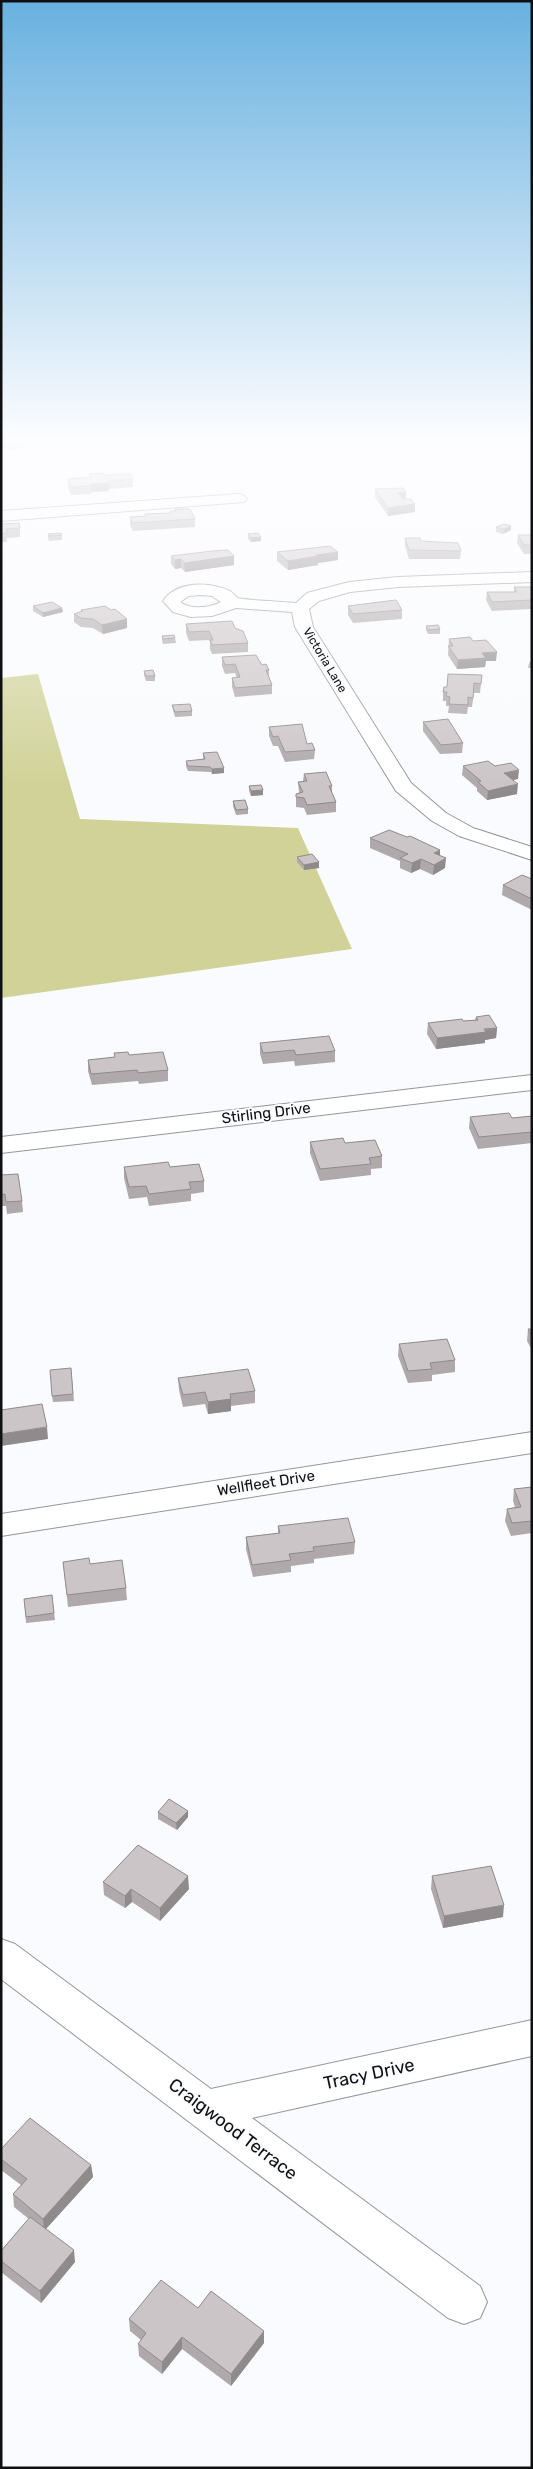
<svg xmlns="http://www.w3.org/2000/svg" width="533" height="2469" viewBox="0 0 533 2469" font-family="Rubik,sans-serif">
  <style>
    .green { fill: #d0d297 }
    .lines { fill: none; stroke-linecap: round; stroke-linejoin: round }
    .minor-casing { stroke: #93969b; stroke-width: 2 }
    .minor { fill: #fff; fill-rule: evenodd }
    .wall { fill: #afa9ab }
    .shaded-wall { fill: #8f8a8b }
    .building { fill: #ccc5c7; stroke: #8f8a8b }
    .labels { text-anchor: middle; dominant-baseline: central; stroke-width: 4; stroke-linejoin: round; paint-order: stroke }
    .far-street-label { font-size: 12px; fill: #0f1011; stroke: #fafbfe }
    .street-label { font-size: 15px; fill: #0f1011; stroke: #fafbfe }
    .near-street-label { font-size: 18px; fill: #0f1011; stroke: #fafbfe }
  </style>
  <rect width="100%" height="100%" fill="#fafbfe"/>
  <path class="green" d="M38 674 80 819 298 828 352 949 1 998V678Z"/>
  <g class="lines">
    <g class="minor-casing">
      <path id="minor" d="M239 494 244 496 247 499 244 502 1 521V511Z
        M532 572V582L398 587 350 592 319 601 309 609 313 627 411 783 446 813 473 828 532 847V860L459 836 432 821 396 791 295 627 292 612 236 608 212 616 191 617 173 612 163 601C176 581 209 581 230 591 233 593 236 597 238 598 243 600 287 602 296 603L307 593 349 582 398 577ZM200 595 212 596 221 602C209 608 191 610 180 602L189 596Z
        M532 1075V1090L1 1153V1137Z
        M532 1432V1453L1 1536V1514Z
        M1 1939 15 1944 211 2089 532 2020V2056L252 2118 480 2286 487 2302 480 2318 464 2324 448 2318 1 1979Z"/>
    </g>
    <use href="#minor" class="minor"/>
  </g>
  <path class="wall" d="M1 439 32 443 12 450 1 448Z
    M89 474 133 479V487L109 489V491L91 492 92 494 71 495 68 487V479L90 477Z
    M375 489 406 492 405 499 415 512 388 516 375 497Z
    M175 509 195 519V527L133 531 130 525V517L145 516V514L170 513V511H175Z
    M1 524 20 528V537L7 538V542H1Z
    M511 526V530L503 534 496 532V527Z
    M48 534 62 535V540L49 541 48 538Z
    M248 534 261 541 251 542 248 539Z
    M518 535 532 536V554H524L517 543Z
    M405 538 421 541 461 551 460 559H409L405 546Z
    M277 552H338V560L318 563V565L288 570 277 561Z
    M171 556H234V565L185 572 181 568 175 569 171 564Z
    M514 587H532V609L492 611 486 600 487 592H514Z
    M33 606 62 608 63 612 43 617 33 611Z
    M348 606 402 610V619L353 623 348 615Z
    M81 610 127 619V628L103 634 93 628 81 627 74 622V614L81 612Z
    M186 624 235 628 248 643V652L212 654 210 649V642L209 640 189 641 186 633Z
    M426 626 440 629V634H428L426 630Z
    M162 636 175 638 176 643 163 644 162 640Z
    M449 639 473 641 496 661H486L485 667 457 669 448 655Z
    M222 657 262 665 269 670V677L272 685V694L235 697 232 687V678H237L235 673 225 674 222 666Z
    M532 660V668H528L529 663Z
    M144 671 155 676V681H146L144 675Z
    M482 675 480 693H474L472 707H468L467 714 448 713 449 706H446V701H443V692Z
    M172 705 192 711V716L175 717 173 710Z
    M423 722 463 743 462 753 440 754 423 731Z
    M269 727 307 744 315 750 314 759 285 762 278 746H273L269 736Z
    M203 753 224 768V773L212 774 211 772 188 771 186 766V761L203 759Z
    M463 766H495L518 779 513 780 517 794 487 800 477 791V788L462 775Z
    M304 774 332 786V794L336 802V812L307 815 304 808 296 807V797L299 793 298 782 303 781Z
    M249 786 263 795 251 796 249 791Z
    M233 801 248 809V814L236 815 233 806Z
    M370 838 440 856 445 868 433 875 420 869 411 873 400 868V861L370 848Z
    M297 857 319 862V868L304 870 297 862Z
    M532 879V910L502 895 503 885Z
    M476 1017 497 1028 496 1038 485 1040V1043L436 1049 427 1034 428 1023 463 1021 475 1020Z
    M260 1043 335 1051V1062L295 1066 294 1061 263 1064 260 1054Z
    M114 1053 129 1055 168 1070V1081L139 1084 138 1081 92 1085 88 1071V1060L115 1057Z
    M532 1116V1143L478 1149 469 1128 470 1117 512 1118Z
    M310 1142 345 1143 382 1156V1168L371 1169V1175L320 1181 310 1153Z
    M124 1167H170L204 1181V1192L191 1194V1201L149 1206 147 1197 129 1199 124 1178Z
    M1 1175 22 1201 23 1212 7 1214 6 1206H1Z
    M528 1329H532V1350L527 1341Z
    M399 1344 455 1360V1372L432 1375V1381L408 1383 398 1356Z
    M71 1368 74 1401 53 1402 52 1396Z
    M178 1378 255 1391V1403L231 1406V1411L208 1414 205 1404 183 1407 179 1390Z
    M532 1487V1533L511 1536 505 1521 507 1509 515 1507 513 1501 514 1489Z
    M278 1526 355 1542 354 1554 314 1559V1563L291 1566V1572L253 1577 246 1549V1537L278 1533Z
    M63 1562 90 1564 126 1588 127 1600 68 1607Z
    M52 1595 55 1620 26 1623 24 1599Z
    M158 1812 188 1817 177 1830 158 1819Z
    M432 1876 503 1917 443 1928 431 1889Z
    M103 1882 189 1889 160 1921 132 1902 125 1908 104 1895Z
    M1 2149 91 2165 93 2177 46 2229 75 2262 41 2303 1 2272V2251L29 2219 14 2207 13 2194 21 2185 1 2170Z
    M198 2308 264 2331V2343L231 2386 182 2349 162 2374 139 2356 138 2344 141 2340 130 2331 129 2319Z"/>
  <path class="shaded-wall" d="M20 439H32V443L12 450 11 443Z
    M109 483V491L91 492 90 484Z
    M406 492 405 500 398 501V493Z
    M415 504V512L388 516V508Z
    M511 526V530L503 534 504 529Z
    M261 537V541L251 542V538Z
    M338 552V560L318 563V565L288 570V561L316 555Z
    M234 556V565L185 572 184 563Z
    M181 559V568L175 569V560Z
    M62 608 63 612 43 617V613Z
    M127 619V628L103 634 102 625Z
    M497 652 496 661H486L485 667 457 669 458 660 482 653Z
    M224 768V773L212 774V769Z
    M519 770 518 779 503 782 504 773Z
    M518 784 517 794 487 800 488 791Z
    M263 790V795L251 796V791Z
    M440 850V860L434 853Z
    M446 858 445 868 433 875 434 865Z
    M421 859 420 869 411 873 412 863Z
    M319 862V868L304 870V865Z
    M497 1028 496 1038 485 1040V1043L436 1049 437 1038Z
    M231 1399V1411L208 1414V1402Z
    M47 1427 48 1439 1 1446V1434Z
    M188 1811V1817L177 1830 176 1823Z
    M188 1876 189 1889 160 1921V1908Z
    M131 1889 132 1902 125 1908V1896Z
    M504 1905 503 1917 443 1928 444 1916Z
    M91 2165 93 2177 44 2231 43 2219Z
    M74 2250 75 2262 41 2303 40 2291Z
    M264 2331V2343L231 2386V2374Z
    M182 2337V2349L162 2374V2362Z"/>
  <path class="building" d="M1 439H20L11 443 1 441Z
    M103 473 104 475 130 474 133 479 108 481 109 483 90 484 91 486 71 487 68 479 91 477 89 474Z
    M403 488 406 492 398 493 403 499H411L415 504 388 508 375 489Z
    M175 509H190L195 519 132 523 130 517 146 516 145 514 171 513 170 511H176Z
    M19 523 20 528 6 529 7 533 1 534V524Z
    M504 524 511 526 504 529 496 527Z
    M61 533 62 535 49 536 48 534Z
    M258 533 261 537 251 538 248 534Z
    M518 535H531L532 545H524Z
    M405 538H420L421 541 458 543 461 551 409 550Z
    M330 546 338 552 316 555 318 556 288 561 277 552Z
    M228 550 234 556 184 563 181 559 175 560 171 556 212 551Z
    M514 587H532V600L492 602 487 592H517Z
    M396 600 402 610 353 614 348 606Z
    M52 602 62 608 43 613 33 606Z
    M105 606 111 610 115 609 127 619 102 625 93 619 81 618 74 614 83 611 81 610Z
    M232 621 235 628 243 631 248 643 212 645 210 640H213L209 631 189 632 186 624Z
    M438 625 440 629 428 630 426 626Z
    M174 635 175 638 163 639 162 636Z
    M470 637 473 641 486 640 497 652 482 653 486 658 458 660 448 646H453L449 639Z
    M256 655 262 665 266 664 269 670H266L272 685 235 688 232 678 240 677 235 664 225 665 222 657Z
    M153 670 155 676H146L144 671Z
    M448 674 482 675 481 684 474 683 473 698 468 697V705L449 704 450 697 446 696 447 692H443L444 687H447Z
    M190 704 192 711 175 712 172 705Z
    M448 719 463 743 441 745 423 722Z
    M302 724 307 744 312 743 315 750 285 752 278 736 273 737 269 727Z
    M217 752 224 768 212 769 210 767 188 766 186 761 205 759 203 753Z
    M488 761 495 766 511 763 519 770 504 773 518 784 488 791 478 782 481 781 463 766Z
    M326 772 332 786H329L336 802 307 805 304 798 296 797V794L303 792 298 782 307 781 304 774Z
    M261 785 263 790 251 791 249 786Z
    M245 800 248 809 236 810 233 801Z
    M389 830 407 837 410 836 440 850 434 853 446 858 434 865 421 859 412 863 400 858 408 854 370 838Z
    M312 854 319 862 304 865 297 857Z
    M522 875 532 879V899L503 885Z
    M489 1015 497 1028 484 1029 486 1032 437 1038 428 1023 462 1019 463 1021 478 1020 476 1017Z
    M329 1036 335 1051 296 1055 294 1050 263 1053 260 1043Z
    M128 1052 129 1055 163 1052 168 1070 138 1073 137 1070 91 1074 88 1060 115 1057 114 1053Z
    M509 1113 512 1118 532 1116V1132L479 1137 470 1117Z
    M343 1138 345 1143 375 1140 382 1156 369 1158 371 1164 320 1169 310 1142Z
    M168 1162 170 1167 199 1164 204 1181 189 1182 191 1189 149 1194 146 1186 129 1187 124 1167Z
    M18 1174 22 1201 6 1202 5 1194 1 1195V1175Z
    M528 1329H532V1336Z
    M447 1339 455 1360 430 1363 432 1369 408 1371 399 1344Z
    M71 1368 73 1394 52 1396 50 1370Z
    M248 1369 255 1391 230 1394 231 1399 208 1402 205 1392 183 1395 178 1378Z
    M42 1404 47 1427 1 1434V1410Z
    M532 1487V1521L512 1523 507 1509 521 1507 514 1489Z
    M348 1518 355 1542 313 1547 314 1551 289 1554 291 1560 252 1565 246 1537 280 1533 278 1526Z
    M89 1558 90 1564 122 1560 126 1588 67 1595 63 1562Z
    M52 1595 54 1613 26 1617 24 1599Z
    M169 1799 188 1811 176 1823 158 1812Z
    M138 1845 188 1876 160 1908 131 1889 125 1896 103 1882Z
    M491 1866 504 1905 444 1916 432 1876Z
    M30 2118 91 2165 43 2219 13 2194 27 2179 1 2159V2149Z
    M30 2217 74 2250 40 2291 1 2261V2251Z
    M161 2280 198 2308 211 2291 264 2331 231 2374 182 2337 162 2362 138 2344 146 2333 129 2319Z"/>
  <linearGradient id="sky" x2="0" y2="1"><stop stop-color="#68b1e0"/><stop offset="0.56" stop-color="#fdfdff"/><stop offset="1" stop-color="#fdfdff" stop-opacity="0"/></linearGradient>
  <rect width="533" height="785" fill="url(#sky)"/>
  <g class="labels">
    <g class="far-street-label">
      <text transform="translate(325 660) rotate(59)">Victoria Lane</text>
    </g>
    <g class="street-label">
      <text transform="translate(266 1113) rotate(-7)">Stirling Drive</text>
      <text transform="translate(266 1483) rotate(-9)">Wellfleet Drive</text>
    </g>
    <g class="near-street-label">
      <text transform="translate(369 2074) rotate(-12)">Tracy Drive</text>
      <text transform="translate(233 2129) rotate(37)">Craigwood Terrace</text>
    </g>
  </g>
  <rect width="533" height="2469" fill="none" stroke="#0f1011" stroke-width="5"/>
</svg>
